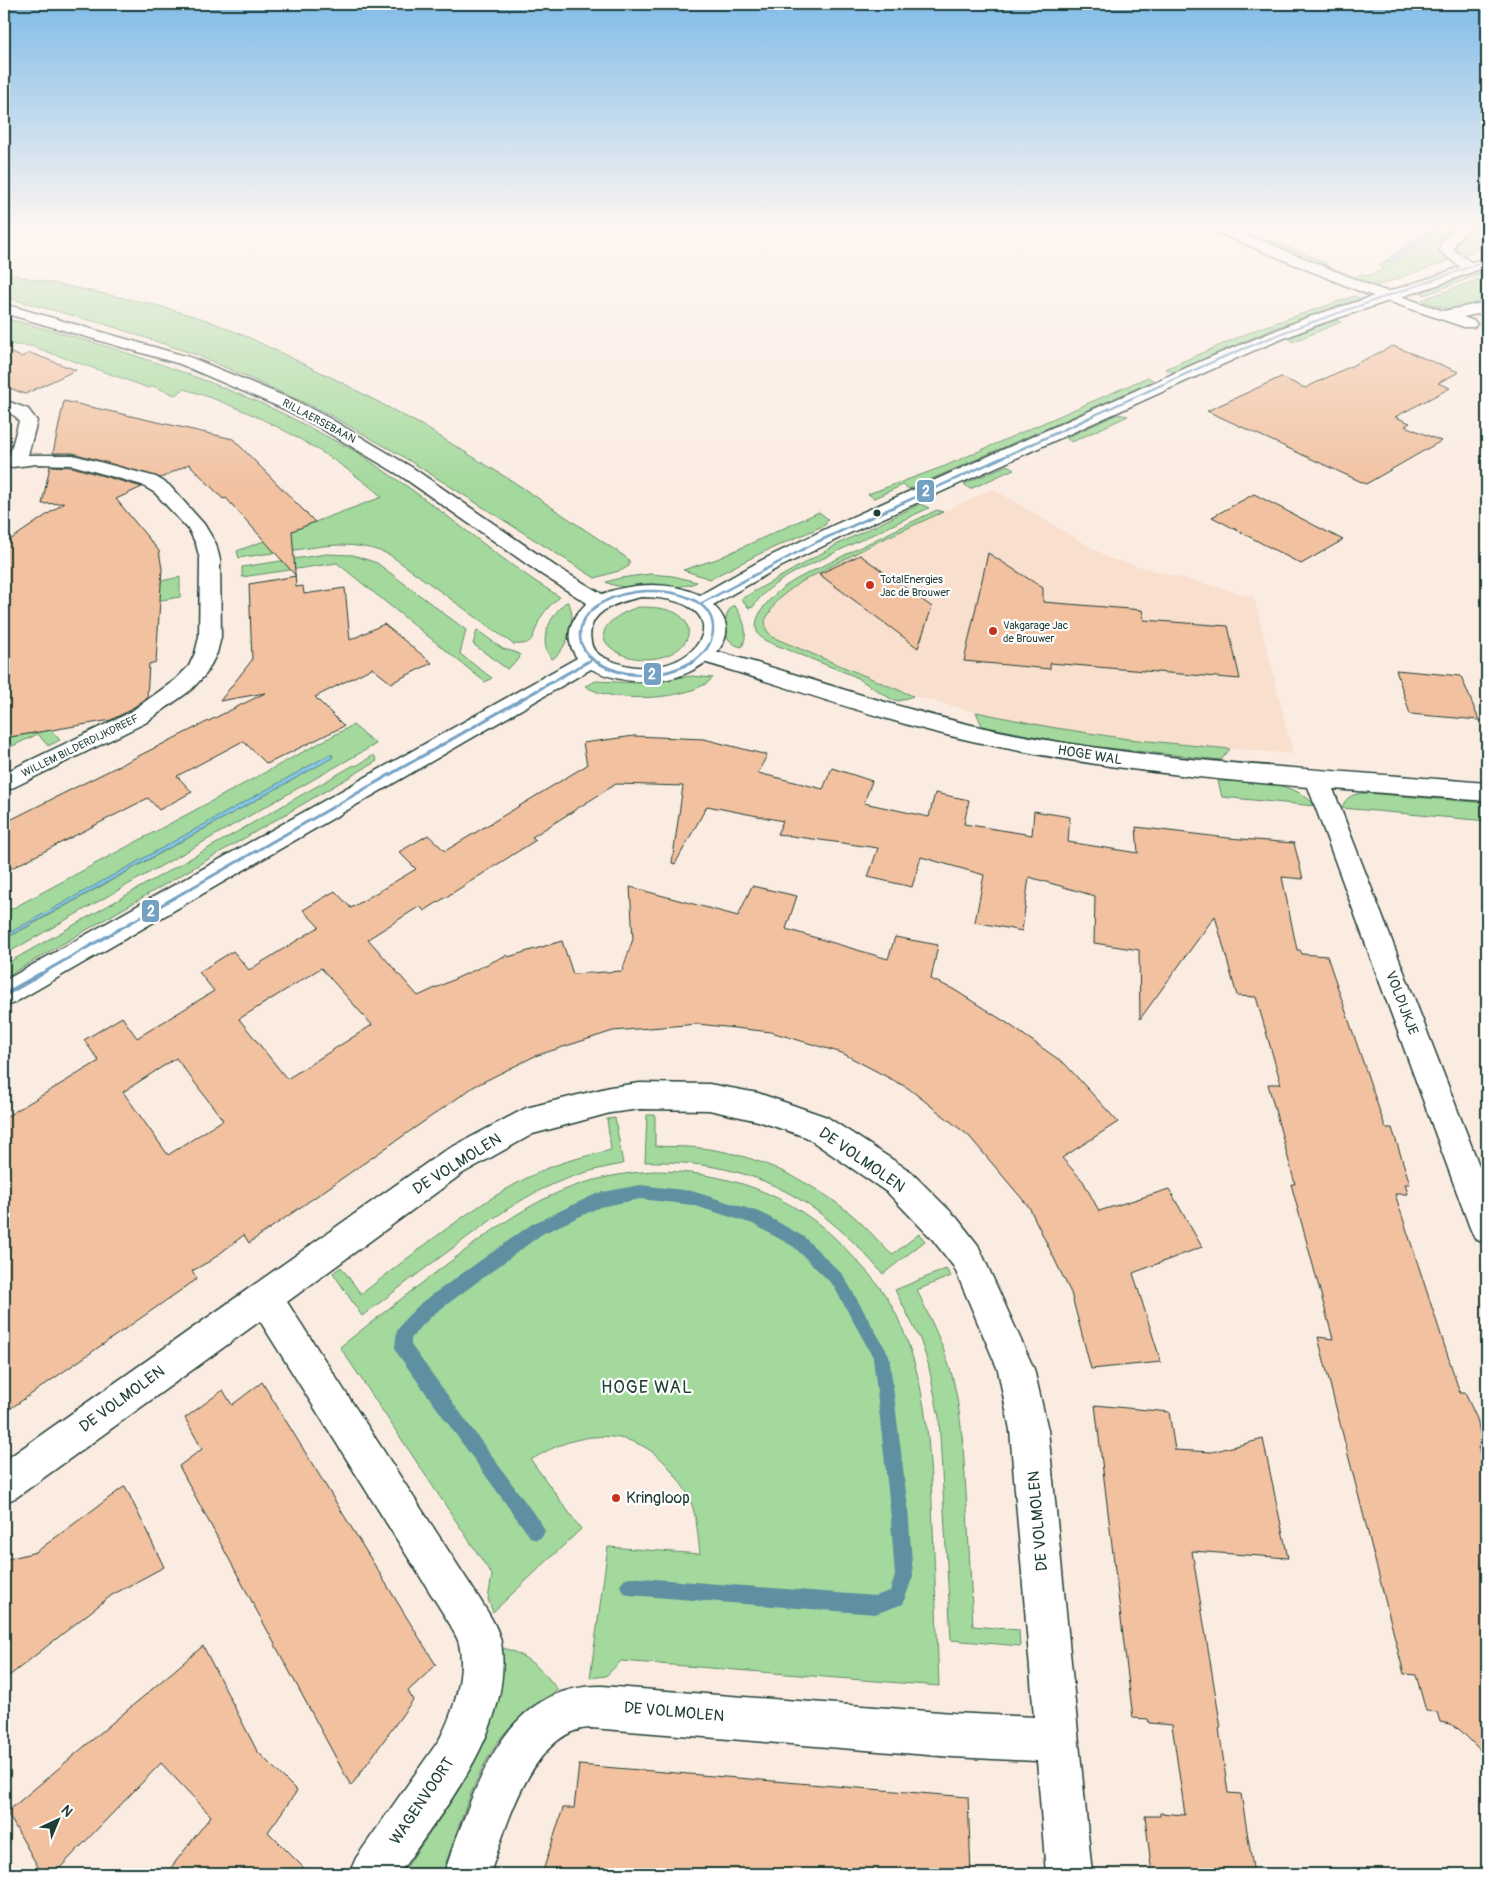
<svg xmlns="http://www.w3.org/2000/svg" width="1491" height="1878" viewBox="0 0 1491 1878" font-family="Pangolin,sans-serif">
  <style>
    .built { fill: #f8dfce }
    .green { fill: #a3d99c; stroke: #618b68 }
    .water { fill: #89c8e9; stroke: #5f90a1 }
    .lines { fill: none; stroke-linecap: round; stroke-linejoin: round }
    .stream { fill: #5f90a1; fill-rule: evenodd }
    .building { fill: #f1c1a0; stroke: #1f3d34; fill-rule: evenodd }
    .minor-casing { stroke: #1f3d34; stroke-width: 3 }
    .tertiary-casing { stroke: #1f3d34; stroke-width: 3 }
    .minor { fill: #fff; fill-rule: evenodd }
    .tertiary { fill: #fff; fill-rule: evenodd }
    .bus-1-far3-casing { stroke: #fff; stroke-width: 4 }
    .bus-1-far2-casing { stroke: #fff; stroke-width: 5 }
    .bus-1-far1-casing { stroke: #fff; stroke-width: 6 }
    .bus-1-casing { stroke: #fff; stroke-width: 8 }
    .bus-1-far3 { stroke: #74a1c2; stroke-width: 2 }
    .bus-1-far2 { stroke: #74a1c2; stroke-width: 2.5 }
    .bus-1-far1 { stroke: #74a1c2; stroke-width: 3 }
    .bus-1 { stroke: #74a1c2; stroke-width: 4.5 }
    .bus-dot { fill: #1f3d34; stroke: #fff; stroke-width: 2 }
    .poi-dot { fill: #c8321e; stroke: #fff; stroke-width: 2 }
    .labels { text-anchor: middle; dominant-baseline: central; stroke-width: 4.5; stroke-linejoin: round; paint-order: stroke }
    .far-street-label { font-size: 11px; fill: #1f3d34; stroke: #fff }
    .far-poi-label { font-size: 11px; fill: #1f3d34; stroke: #fff; text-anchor: start }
    .street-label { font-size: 14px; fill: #1f3d34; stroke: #fff }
    .near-street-label { font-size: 16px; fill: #1f3d34; stroke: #fff }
    .near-poi-label { font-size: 16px; fill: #1f3d34; stroke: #fff; text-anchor: start }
    .near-neighbourhood-label { font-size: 18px; letter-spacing: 1px; fill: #1f3d34; stroke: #fff }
    .line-badge { stroke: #fff; stroke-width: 2 }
    .badge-label { font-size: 14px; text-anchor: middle; font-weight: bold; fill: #fff }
  </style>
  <rect width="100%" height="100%" fill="#fbece2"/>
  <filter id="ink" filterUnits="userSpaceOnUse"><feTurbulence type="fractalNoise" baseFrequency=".02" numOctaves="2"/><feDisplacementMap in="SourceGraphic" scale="10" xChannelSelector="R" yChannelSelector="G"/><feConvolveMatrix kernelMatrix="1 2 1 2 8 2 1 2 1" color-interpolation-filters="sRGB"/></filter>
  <g filter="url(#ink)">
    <path class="built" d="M993 489 1111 559 1254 597 1293 754 1128 739 1050 727 976 712 913 696 772 637 766 629 765 620 766 616 778 599 799 583 879 541Z"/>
    <path class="green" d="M1437 227H1456L1444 253 1448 261 1376 286 1362 283 1266 245 1267 240 1272 241 1327 263 1325 265 1354 277 1361 274 1368 276 1385 268 1378 265 1386 261 1392 262 1429 237Z
      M1468 227H1487V245L1463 256 1456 252 1453 245Z
      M1487 268V272L1424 295 1421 292Z
      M4 273 152 304 207 320 250 338 337 380 423 426 520 486 624 556 629 560V566L622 570 595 578 402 456 321 410 197 355 104 324 4 297Z
      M1487 276V303C1460 311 1448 312 1422 300Z
      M1355 296 1360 299 1275 328 1174 372 1165 369 1260 328Z
      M4 318C84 338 165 363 241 395 280 410 317 432 353 450 364 456 374 464 384 471 445 510 498 560 560 597 551 604 544 611 539 621 532 636 535 646 513 644L390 555C356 540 325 545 290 551 273 553 256 555 239 558L237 551 382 497C329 450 252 409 184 389L175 395 153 386 149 388 31 346 4 344Z
      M1335 320 1341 322 1292 342 1288 338Z
      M1148 377 1154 381 909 489 903 485 874 498 868 494 945 466Z
      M1117 414 1128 416 1072 442 1066 438Z
      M1007 465 1014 469 970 489 964 484Z
      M920 504 929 508C897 523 864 538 832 554 805 568 770 580 753 607L749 608 741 599 838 544Z
      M937 510 943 512 879 541 799 583 778 599 765 620 766 629 772 637 913 696 899 701 891 699 854 676 766 641C741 627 769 598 784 587 798 577 815 570 831 562 866 544 901 527 937 510Z
      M819 512 828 519 825 525 759 554 710 579 683 570 717 559Z
      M326 554 353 555 377 563 466 630 460 654 492 678 485 682 337 563 242 577V567Z
      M650 574 673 576 697 582C683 590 619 591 606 582L620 578Z
      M180 577V597L64 616 151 583Z
      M568 602C578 616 567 651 552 659 536 642 551 615 565 603Z
      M732 606H735C744 619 749 633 742 647 722 644 721 620 732 606Z
      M639 607C655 607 684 608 688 628 689 632 688 638 685 642 672 661 637 663 619 653 584 634 617 613 639 607Z
      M477 630 503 649 515 652 520 655 519 659 507 669 473 644Z
      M692 676 713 678C691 701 611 704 585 686L596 681 639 683Z
      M976 712 1050 727 1128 739 1230 749 1221 760 1079 745 982 726Z
      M353 725 376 744 4 955V940L332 758 333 755H329L4 936V913Z
      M51 730 60 740 48 746 38 734 4 750V738Z
      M374 755 377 761 4 978V965L354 765 356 766Z
      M1218 781C1249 783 1293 778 1315 806L1222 797Z
      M1367 793 1487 803V821L1342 808C1345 796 1356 793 1367 793Z
      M647 1115H655V1146C670 1147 685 1146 700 1148 752 1153 805 1178 846 1210 863 1223 877 1240 892 1255L919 1234 925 1241 883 1274C815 1195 751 1160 645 1162Z
      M615 1118 623 1164C552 1176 513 1203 457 1245 425 1268 394 1292 362 1316L333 1273 341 1267 361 1294C418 1251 475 1202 541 1171 563 1161 587 1156 611 1150L607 1119Z
      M654 1171C725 1171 791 1193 842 1245 862 1266 885 1289 897 1316 929 1386 930 1453 933 1527 935 1580 937 1633 939 1686L621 1661 606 1676 590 1678 608 1547 700 1554C698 1537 697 1520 692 1505 689 1495 683 1486 677 1478 641 1424 581 1428 531 1460L581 1529 493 1612 488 1599 492 1575 340 1347C378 1317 416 1287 455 1258 522 1208 567 1176 654 1171Z
      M946 1269 951 1276 917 1290C930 1319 945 1347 953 1379 963 1421 964 1464 967 1508 969 1547 971 1587 973 1626L1019 1630 1020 1646 951 1640 939 1417 928 1363 920 1339 895 1290Z
      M500 1647C526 1654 542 1669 558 1690 535 1704 513 1720 497 1743 471 1782 458 1830 442 1874H402C438 1819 482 1766 497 1701 501 1684 500 1664 500 1647Z"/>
    <path class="water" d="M1429 227H1437L1429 237 1392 262 1386 261Z
      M329 755H332V758L4 939V936Z"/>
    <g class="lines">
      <path class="stream" d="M640 1185 692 1191 762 1213 804 1237 843 1275 889 1355 908 1508 913 1576 903 1604 875 1614 629 1595 623 1592 620 1586 623 1580 629 1577 875 1596 890 1591 895 1576 890 1508 873 1357 833 1285 794 1247 753 1224 692 1205 640 1199 600 1207 542 1234 434 1314 417 1331 411 1339V1345L542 1525 545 1531 542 1537 536 1540 530 1537 397 1353 395 1347 397 1331 405 1319 422 1302 532 1224 598 1193Z"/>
    </g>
    <path class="building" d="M1393 346 1459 372 1438 383 1450 388 1395 417 1410 423 1405 426 1441 441 1366 484 1207 411 1281 377 1305 388Z
      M4 350 21 357 30 353 76 370 25 394 4 386Z
      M64 401 233 439 315 522 292 531 296 587 303 586 304 594 345 588 350 640 384 624 432 663 391 683 372 668 315 697 344 726 267 764 243 741 177 776 192 792 159 810 148 798 4 872V823L265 693 220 701 252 660 249 584 296 576 226 498 223 499 189 464 161 478 73 453H53Z
      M50 466 72 467 142 487 116 499 159 551 162 569 156 662 149 664 147 698 128 711 111 720 4 738V544L64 503 42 504Z
      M1254 494 1343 540 1301 564 1212 517Z
      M988 553 1043 588V602L1142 610 1144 620 1228 626 1240 679 1050 663V669L964 661Z
      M860 555 932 607 918 648 819 574Z
      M1396 670 1461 676 1479 720 1410 714Z
      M634 736 704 739 767 755 758 773 823 789 832 768 872 781 864 803 929 817 935 793 969 800 964 824 1032 835 1034 811 1070 817 1068 842 1138 853 1136 827 1228 838 1294 843 1303 879 1282 877 1297 950H1300L1302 954 1327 956 1382 1118 1386 1128H1392L1410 1184H1405L1408 1194H1395L1460 1393H1465L1477 1419 1483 1447H1478L1487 1473V1757L1460 1730 1450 1724 1440 1722 1437 1712 1426 1711 1416 1675 1404 1674 1318 1337 1333 1339 1291 1184H1295L1268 1084H1281L1256 997 1237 996 1215 916 1140 1019 1139 950 1094 943 1095 896 1029 877 1022 931 975 922 984 875 921 857 912 887 868 877 878 848 777 834 783 821 707 806 675 864 672 863 683 786 616 784 532 837 536 840 424 911 420 906 368 939 418 996 507 955 508 957 562 941 573 974 622 971 633 939 630 887 738 916 752 886 797 896 786 929 888 959 895 937 938 945 931 979 953 989 1007 1023 1065 1064 1118 1122 1062 1158 1083 1181 1099 1211 1169 1189 1202 1247 1133 1273 1161 1362 1091 1369 1071 1293 1029 1207 969 1136 908 1088 842 1053 771 1032 698 1024 613 1031 535 1056 475 1086 249 1243 244 1235 210 1261 192 1271 197 1279 4 1413V1118L99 1061 84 1040 122 1017 137 1038 214 991 199 972 233 951 249 970 319 927 303 910 335 891 351 908 416 869 399 852 428 835 445 851 587 765 583 743ZM321 968 372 1025 287 1079 239 1019ZM176 1058 223 1120 168 1155 123 1092Z
      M262 1382 436 1665 408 1691 413 1700 351 1786 179 1466 202 1449 185 1418 223 1390 232 1405Z
      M1095 1405 1169 1412 1175 1450 1212 1452 1263 1439 1288 1558 1192 1551 1221 1728H1219L1228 1793 1241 1794 1254 1874H1152L1145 1816H1160V1813L1185 1815 1172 1725 1149 1723 1148 1719 1133 1718Z
      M125 1486 164 1567 112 1595 4 1680V1560L36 1552Z
      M203 1646 257 1751 297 1791 268 1832 310 1874H166L211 1816 161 1763 54 1874H42L7 1812Z
      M579 1765 968 1797 971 1874H542L563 1808H574Z"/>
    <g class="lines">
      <g class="minor-casing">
        <path id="minor" d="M1209 227H1228L1374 287 1444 311 1487 302V312L1463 317 1474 321 1477 324 1474 327H1464L1364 293 1211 230Z
          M1454 227H1469L1455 244 1454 250 1475 265 1477 268 1475 271H1465L1440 251 1441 243Z
          M4 400 28 409 37 421 28 455H73L156 477 169 485 204 524 216 544 220 560 221 637 217 653 206 674 191 690 145 723 4 792V773L129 713 175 680 189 666 195 653 199 637 200 560 196 544 189 530 155 493 142 485 72 465 37 464 4 468V458L9 457 19 421 15 416 4 411Z
          M704 648C806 675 905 713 1009 733 1167 764 1327 769 1487 783V801L1333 789 1487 1186V1244L1475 1239 1470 1228 1308 787C1195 778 1082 766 972 741 878 720 788 686 696 660L693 655 696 650Z
          M640 1083 709 1084 758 1093 827 1117 910 1171 957 1218 978 1245 1034 1369 1048 1430 1092 1874H1046L1037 1761 953 1757 591 1728C532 1729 505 1830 490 1874H444C451 1853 459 1831 467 1810 492 1746 525 1685 602 1686L953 1713 1034 1717 1010 1430 998 1370 954 1267 933 1240 888 1193 806 1137 758 1121 709 1110 640 1109 610 1113 533 1134 463 1173 287 1302 479 1598C487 1611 498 1627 501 1642 514 1728 444 1808 399 1874H349L356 1858 439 1740C453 1714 466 1674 459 1644 458 1638 453 1632 451 1626L260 1321 17 1497 4 1503V1461L441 1153 526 1108 610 1087Z"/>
      </g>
      <g class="tertiary-casing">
        <path id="tertiary" d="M1487 257V266L1443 283 1317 325 1255 350 848 534 776 569 713 605C752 640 696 676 663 680 637 684 614 680 591 669L14 1003 4 1007V981L577 658C563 638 570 619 587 603L541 574 401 476 317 426 284 409 180 364 4 313V304L192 358 296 401 329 418 413 468 555 566 602 594C634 583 668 581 700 595L762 560 834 525 1206 359 1306 318 1433 277ZM641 597C758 598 689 698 605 658 598 655 592 650 591 642 585 611 618 602 641 597Z"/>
      </g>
      <use href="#minor" class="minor"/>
      <use href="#tertiary" class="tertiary"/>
      <g class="bus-1-far3-casing">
        <path id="bus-1-far3" d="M1086 419 1219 359 1287 331 1487 261"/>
      </g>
      <g class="bus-1-far2-casing">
        <path id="bus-1-far2" d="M700 604 817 542 1089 418
          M584 664 591 660
          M599 664C588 657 579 646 580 633 585 580 710 576 713 627 714 643 703 656 690 664"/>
      </g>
      <g class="bus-1-far1-casing">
        <path id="bus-1-far1" d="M597 662C625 680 664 678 692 662
          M39 975 587 662"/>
      </g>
      <g class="bus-1-casing">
        <path id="bus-1" d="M4 995 41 974"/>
      </g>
      <use href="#bus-1-far3" class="bus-1-far3"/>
      <use href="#bus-1-far2" class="bus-1-far2"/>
      <use href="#bus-1-far1" class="bus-1-far1"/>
      <use href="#bus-1" class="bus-1"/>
    </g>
  </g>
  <linearGradient id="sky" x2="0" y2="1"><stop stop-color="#82bce8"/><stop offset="0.46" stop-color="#fdf6f2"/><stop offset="1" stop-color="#fdf6f2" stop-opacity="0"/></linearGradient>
  <rect width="1491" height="490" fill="url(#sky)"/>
  <circle class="bus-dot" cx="877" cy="513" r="4.5"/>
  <g class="poi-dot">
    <circle cx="870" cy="585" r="5"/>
    <circle cx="993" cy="631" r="5"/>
    <circle cx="616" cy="1498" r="5"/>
  </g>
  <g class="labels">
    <g class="far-street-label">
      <text transform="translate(319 421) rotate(28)">RILLAERSEBAAN</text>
      <text transform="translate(80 746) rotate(-26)">WILLEM BILDERDIJKDREEF</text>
    </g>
    <g class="far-poi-label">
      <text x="880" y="579">TotalEnergies<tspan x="880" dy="13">Jac de Brouwer</tspan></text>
      <text x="1003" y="625">Vakgarage Jac<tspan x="1003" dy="13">de Brouwer</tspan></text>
    </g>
    <g class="street-label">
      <text transform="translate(1090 755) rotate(9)">HOGE WAL</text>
      <text transform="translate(1402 1003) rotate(69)">VOLDIJKJE</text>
    </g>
    <g class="near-street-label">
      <text transform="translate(862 1160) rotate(35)">DE VOLMOLEN</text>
      <text transform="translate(457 1164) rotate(-32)">DE VOLMOLEN</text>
      <text transform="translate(122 1399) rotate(-36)">DE VOLMOLEN</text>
      <text transform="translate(1038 1521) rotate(-95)">DE VOLMOLEN</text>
      <text transform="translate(674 1712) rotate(5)">DE VOLMOLEN</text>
      <text transform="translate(422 1801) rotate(-56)">WAGENVOORT</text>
    </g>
    <g class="near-poi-label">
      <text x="626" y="1498">Kringloop</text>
    </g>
    <g class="near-neighbourhood-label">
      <text x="647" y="1387">HOGE WAL</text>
    </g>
  </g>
  <g class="line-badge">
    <rect x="916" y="479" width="19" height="24" rx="5" fill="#74a1c2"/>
    <rect x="643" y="662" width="19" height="24" rx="5" fill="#74a1c2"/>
    <rect x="141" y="899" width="19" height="24" rx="5" fill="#74a1c2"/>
  </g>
  <g class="badge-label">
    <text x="926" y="496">2</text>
    <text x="652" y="679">2</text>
    <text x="151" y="916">2</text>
  </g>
  <rect width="1491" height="1878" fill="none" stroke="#fff" stroke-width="20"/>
  <rect x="10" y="10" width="1471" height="1858" fill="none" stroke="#1f3d34" stroke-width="2" filter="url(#ink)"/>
  <g transform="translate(58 1820) rotate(44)" stroke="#ffffff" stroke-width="4" paint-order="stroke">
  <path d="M0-4L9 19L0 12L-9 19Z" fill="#1f3d34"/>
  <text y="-8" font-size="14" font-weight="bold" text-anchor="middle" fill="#1f3d34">N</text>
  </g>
</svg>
